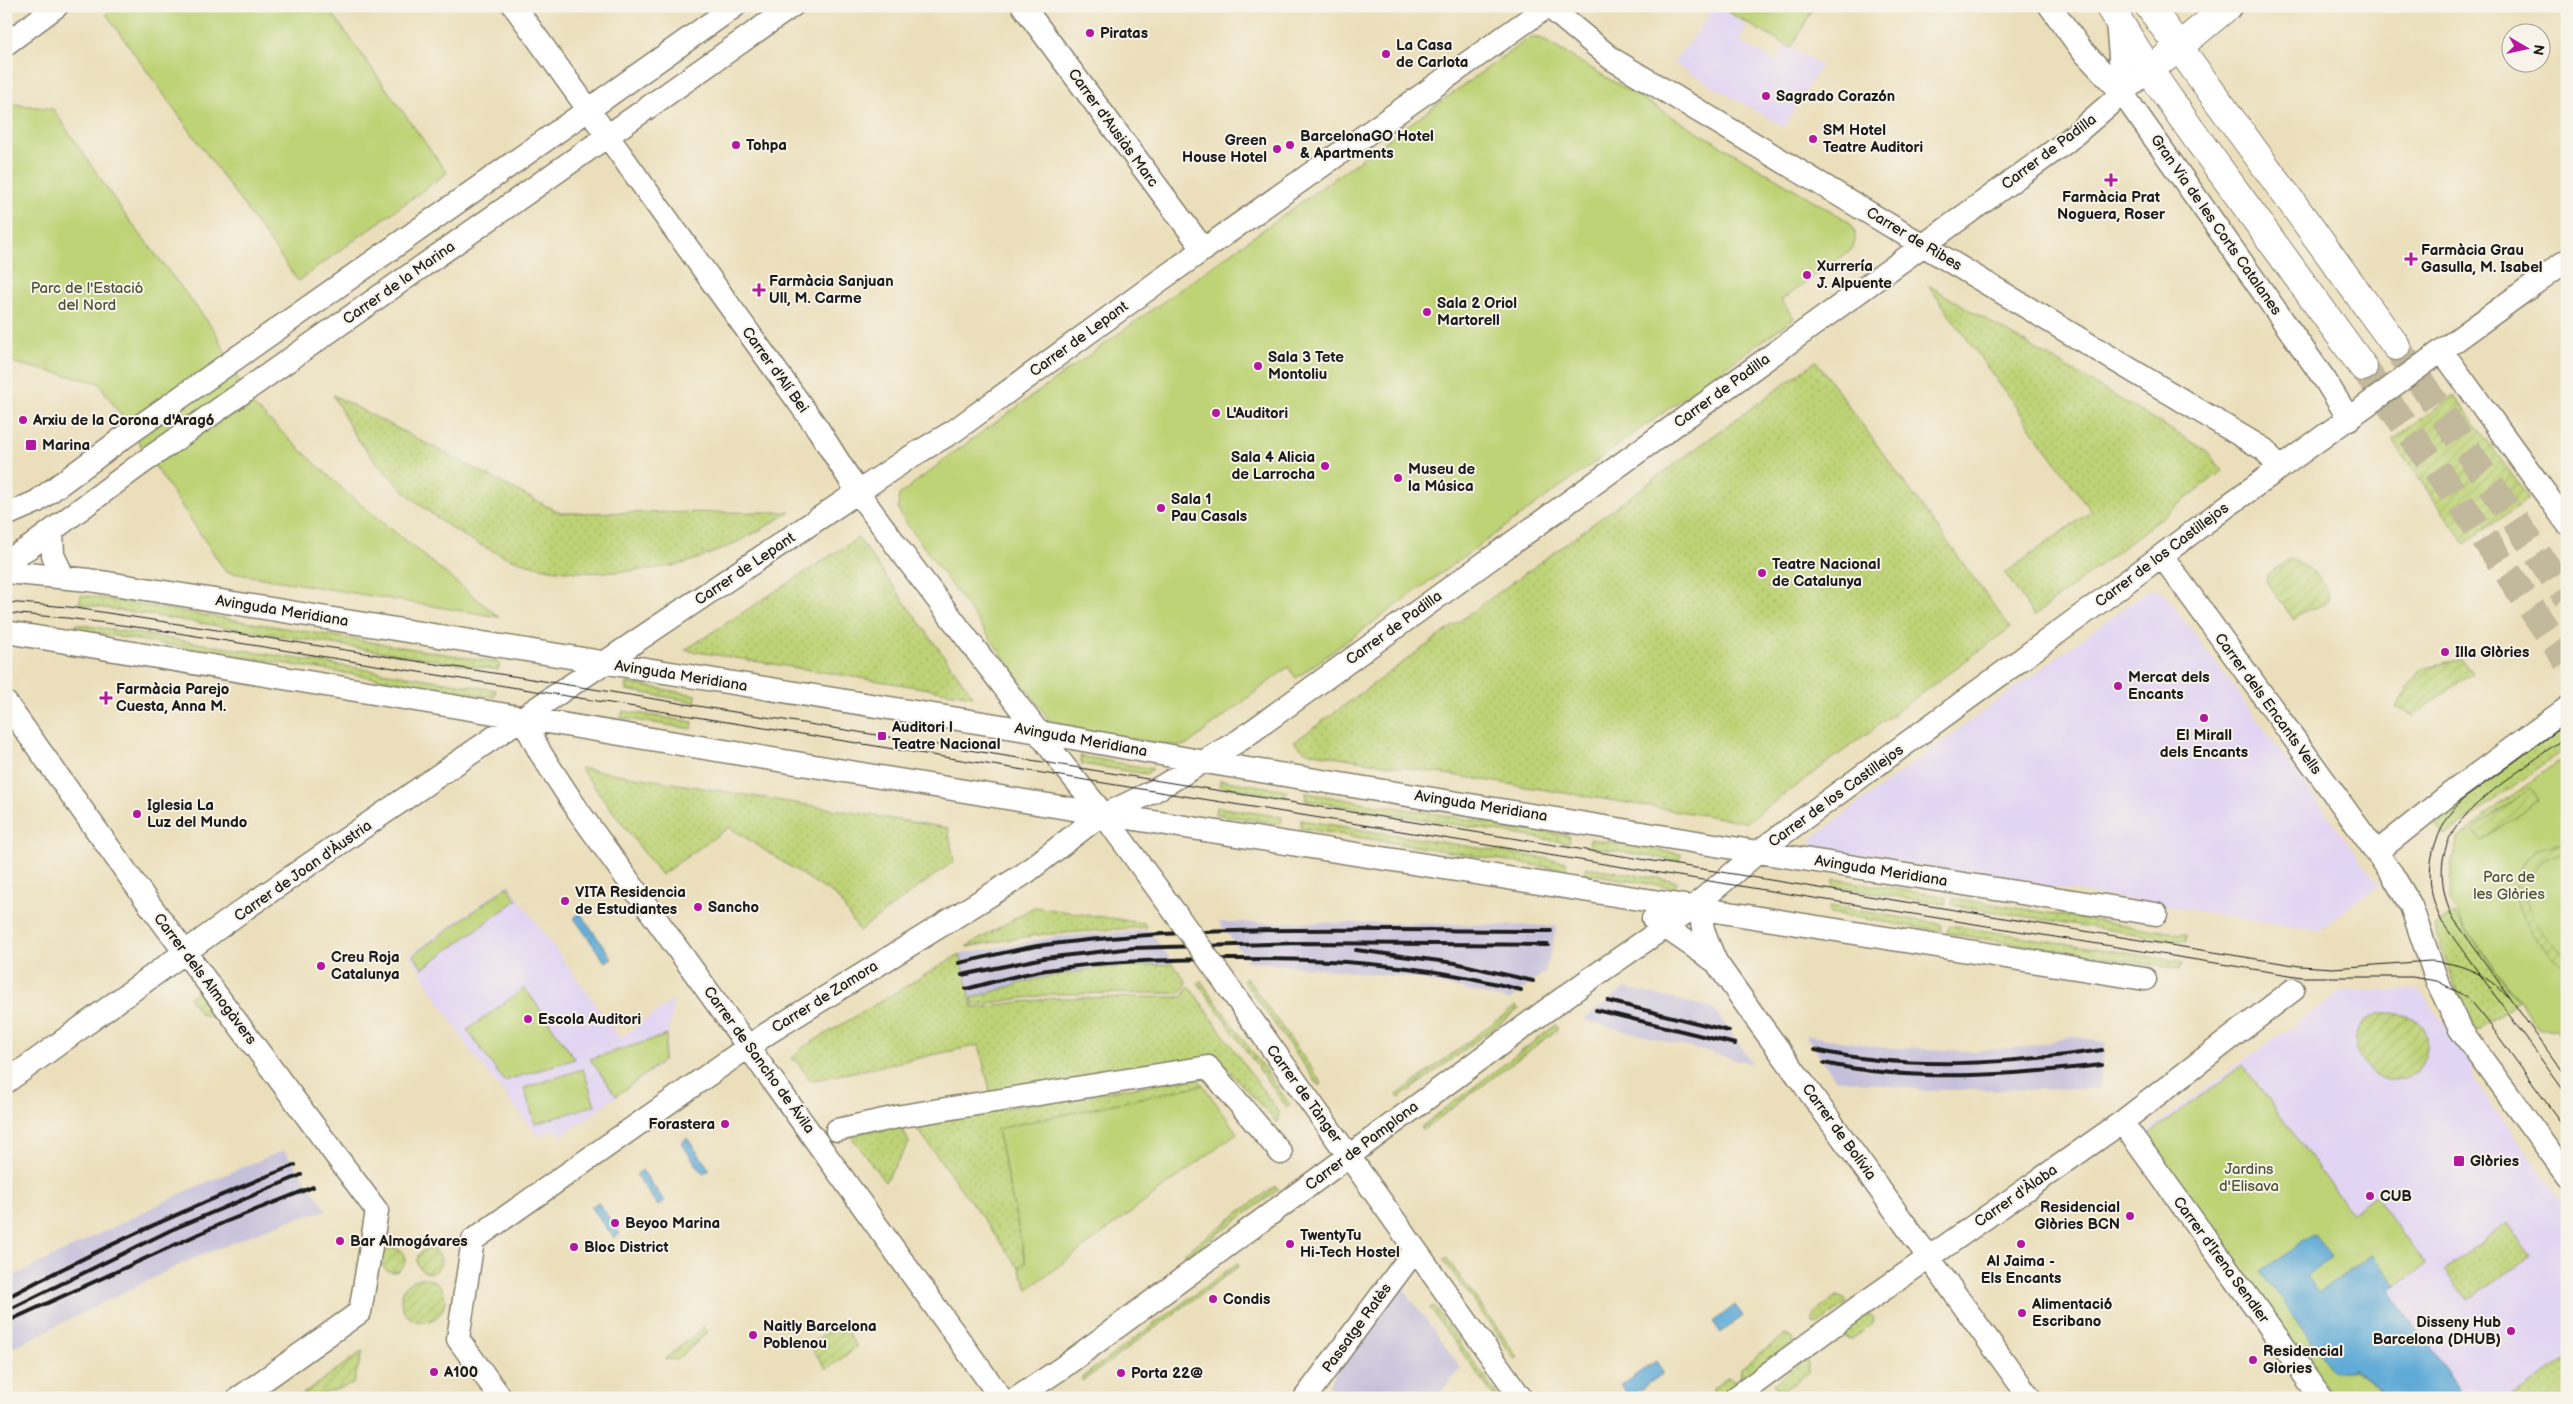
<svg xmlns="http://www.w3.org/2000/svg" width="2573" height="1404" viewBox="0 0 2573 1404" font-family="'Balsamiq Sans',sans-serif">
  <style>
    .built { fill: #e2d4f3 }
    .industrial { fill: #c5c0da }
    .grass { fill: url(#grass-dots); stroke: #6d7849 }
    .park { fill: #bed376; stroke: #6d7849 }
    .garden { fill: url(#garden-furrows); stroke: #6d7849 }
    .water { fill: #5faad7; stroke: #3e637a }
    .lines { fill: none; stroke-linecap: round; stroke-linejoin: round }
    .major-tunnel { stroke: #c2b89b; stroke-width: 28; stroke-dasharray: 28 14; stroke-linecap: butt }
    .minor-casing { stroke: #847e6c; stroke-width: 25 }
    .major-casing { stroke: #847e6c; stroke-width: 30 }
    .minor { stroke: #fff; stroke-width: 22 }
    .major { stroke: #fff; stroke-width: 28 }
    .tram { stroke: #1c1c1c; stroke-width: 1 }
    .rail { stroke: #1c1c1c; stroke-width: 4 }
    .minor-bridge-casing { stroke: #847e6c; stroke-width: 25; stroke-linecap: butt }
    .minor-bridge { stroke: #fff; stroke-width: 22 }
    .poi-dot { fill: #b5179e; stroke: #f7f3e8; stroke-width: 2 }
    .labels { text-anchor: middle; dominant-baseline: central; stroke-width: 4; stroke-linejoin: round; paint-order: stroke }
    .poi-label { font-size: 15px; font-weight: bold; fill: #1c1c1c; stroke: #f7f3e8; text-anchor: start }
    .street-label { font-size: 15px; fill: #1c1c1c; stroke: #f7f3e8 }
    .park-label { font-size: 15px; fill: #4d5337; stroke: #f7f3e8 }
  </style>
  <defs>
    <pattern id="grass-dots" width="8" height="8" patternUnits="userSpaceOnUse" patternTransform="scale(1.25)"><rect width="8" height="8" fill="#bed376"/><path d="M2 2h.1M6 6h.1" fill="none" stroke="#a3b566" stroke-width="1.8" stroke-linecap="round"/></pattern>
    <pattern id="garden-furrows" width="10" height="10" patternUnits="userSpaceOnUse" patternTransform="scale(1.25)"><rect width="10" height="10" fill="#bed376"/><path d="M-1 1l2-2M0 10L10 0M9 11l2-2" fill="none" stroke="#a3b566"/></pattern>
  </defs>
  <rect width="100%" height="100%" fill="#f7f3e8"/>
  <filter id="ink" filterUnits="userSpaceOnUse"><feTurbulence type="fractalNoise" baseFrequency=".02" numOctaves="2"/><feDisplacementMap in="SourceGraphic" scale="10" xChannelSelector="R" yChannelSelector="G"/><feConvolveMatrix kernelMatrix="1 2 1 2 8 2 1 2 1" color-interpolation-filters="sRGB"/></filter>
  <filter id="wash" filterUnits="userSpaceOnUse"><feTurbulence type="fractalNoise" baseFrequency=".0096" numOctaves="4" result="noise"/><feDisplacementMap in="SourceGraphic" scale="20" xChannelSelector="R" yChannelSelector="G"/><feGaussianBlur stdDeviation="1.12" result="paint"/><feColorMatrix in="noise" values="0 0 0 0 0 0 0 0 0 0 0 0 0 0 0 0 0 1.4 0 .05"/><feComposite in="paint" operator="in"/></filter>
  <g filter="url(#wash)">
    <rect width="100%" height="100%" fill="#ebdfbb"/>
    <path class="built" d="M1713 6H1718L1747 26 1740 42 1777 62 1786 45 1821 65 1784 127 1673 63 1704 23Z
      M2155 589 2161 591 2167 597 2379 885 2318 931 1814 848 1811 841 1813 837 2148 590Z
      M508 884 620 1038 674 1000 664 1062 561 1137 556 1130 538 1136 470 1051 410 955Z
      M2419 990 2471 1060 2475 1081 2567 1209V1398H2331L2140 1137 2244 1060 2342 991Z"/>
    <path class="industrial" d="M1219 922 1382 923 1557 926 1545 972 1509 1000 1412 978 1248 961Z
      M1149 930 1173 963 1098 968 1036 979 971 998 960 954 1056 937Z
      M1625 988 1713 1008 1753 1064 1583 1020Z
      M1805 1035 1876 1047 1974 1051 2028 1047 2073 1036 2106 1043 2098 1089 1922 1090 1835 1079Z
      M284 1150 327 1210 278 1224 181 1264 6 1351V1280L186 1191Z
      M1400 1284 1461 1368 1436 1398H1345L1328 1385Z"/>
    <path class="grass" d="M1928 285 2207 451 2222 471 2034 616 2005 573 2091 511Z
      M1816 361 2010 628 1747 822 1307 752 1294 742Z
      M333 395 560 513 790 512C757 533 723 551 685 563 667 568 647 569 629 571 596 574 560 573 528 564 461 545 400 495 359 441 349 427 341 410 333 395Z
      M858 538 973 696 685 650Z
      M81 595 500 663 498 670 79 604Z
      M76 624 496 690 494 697 76 630Z
      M627 683 696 695 695 702 626 690Z
      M623 711 693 722 692 729 621 718Z
      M2549 727 2567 734V747L2445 836 2435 823 2442 812Z
      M1080 756 1153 769 1146 774 1082 764Z
      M580 768 948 828 954 861 859 931 837 897 729 827 661 875Z
      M1220 780 1287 790 1286 797 1219 786Z
      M1306 793 1570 836 1569 843 1305 800Z
      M1216 807 1282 817 1281 824 1215 814Z
      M1301 820 1567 862 1565 870 1300 828Z
      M1590 839 1681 854 1680 861 1589 847Z
      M1585 867 1677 881 1675 888 1585 873Z
      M1834 879 1946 897 1945 904 1833 886Z
      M1953 898 2187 935 2186 942 1952 905Z
      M1830 906 1941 924V931L1829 913Z
      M1034 907 1144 923 1147 927 1036 935 966 947Z
      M2454 913 2518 1001 2475 1032 2468 1022 2434 927Z
      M1949 925 2182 962 2180 969 1947 933Z
      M960 954 973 1008 1055 998 1183 997 1189 986 1279 1113 1277 1123 1218 1059 991 1095 979 1045 811 1081 796 1060 791 1059 802 1048Z
      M1173 964 1187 983 1181 993 1053 994 974 1005 972 998 1036 979 1098 968Z
      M1197 1077 1203 1085 997 1129 1026 1264 1019 1268 913 1123Z
      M901 1125 909 1143 885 1182 850 1135Z
      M2507 1223 2530 1256 2468 1300 2444 1270Z
      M1837 1296 1845 1298 1847 1303 1818 1325 1813 1322 1814 1313Z
      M1868 1313 1874 1318 1873 1324 1852 1339 1843 1337 1842 1332Z
      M1785 1335 1793 1338 1794 1342 1743 1379 1740 1376 1741 1368Z
      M2567 1358V1398H2511Z
      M1804 1361 1808 1363V1373L1785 1389 1776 1388 1774 1383Z
      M1729 1377 1737 1382C1735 1393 1722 1398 1712 1398L1713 1388Z"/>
    <path class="park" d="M117 6H327L447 173 298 281 106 14Z
      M1731 6H1808L1813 9 1791 48 1728 12Z
      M1529 38H1540L1848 221C1856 230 1857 236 1853 248L1781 300 1794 318 1296 678 1288 667 1187 745 1177 746 1061 727 1050 721 902 517 898 508 899 495 956 451Z
      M6 103 53 109 123 212 215 331 239 382 253 405 348 494 499 617 226 572 99 383 6 361Z
      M2567 756V1045L2556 1030 2538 1027 2465 927 2450 900 2451 865 2458 839 2488 813Z
      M508 886 517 900 423 968 413 955Z
      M525 988 575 1059 504 1081 467 1030Z
      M667 1035 663 1061 616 1096 590 1059Z
      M2243 1065 2352 1214 2375 1196 2425 1265 2396 1286 2372 1254 2319 1293 2306 1276 2262 1272 2351 1368 2389 1398H2334L2145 1137Z
      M583 1069 595 1105 535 1124 524 1088Z
      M1203 1085 1237 1133 1028 1289 1019 1268 1026 1263 997 1129Z"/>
    <path class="garden" d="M2454 395 2529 498 2465 544 2392 440Z
      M2290 559C2307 566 2328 579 2329 599 2323 610 2306 605 2294 620L2266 581 2267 575Z
      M2462 659 2473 673 2413 716 2396 707 2421 668Z
      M2530 788 2539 800 2482 841 2473 829Z
      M2567 842V853C2550 854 2538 862 2529 876L2519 870C2526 852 2548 842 2567 842Z
      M2515 886 2525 888C2526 916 2545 940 2567 956V968C2540 951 2516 918 2515 886Z
      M1246 977 1322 1083 1319 1086 1243 980Z
      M1201 981 1290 1105 1287 1108 1198 983Z
      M203 987 222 1014 217 1018 200 1014 189 997Z
      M1516 1006 1519 1009 1399 1098 1397 1095Z
      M2382 1013C2411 1012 2435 1024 2425 1057 2421 1066 2415 1076 2405 1079 2367 1092 2328 1027 2382 1013Z
      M1556 1025 1558 1029 1423 1130 1421 1127Z
      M1275 1186 1278 1190 1186 1257 1183 1254Z
      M381 1260a12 12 0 1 1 24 0a12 12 0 1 1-24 0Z
      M417 1261a12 12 0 1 1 24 0a12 12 0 1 1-24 0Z
      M1446 1257 1518 1357 1515 1359 1444 1260Z
      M1237 1263 1239 1266 1083 1381 1081 1378Z
      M401 1300a22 22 0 1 1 44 0a22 22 0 1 1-44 0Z
      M1434 1306 1499 1398H1495L1430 1308Z
      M840 1322 857 1347 827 1369 809 1345Z
      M704 1327 708 1332 677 1360 665 1359Z
      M363 1351 353 1384 312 1398H297Z"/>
    <path class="water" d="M580 913 612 958 605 962 574 918Z
      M687 1138 710 1170 703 1174 681 1143Z
      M642 1170 665 1202 658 1206 636 1175Z
      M598 1202 620 1233 614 1238 591 1207Z
      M2314 1234 2332 1257 2306 1276 2319 1293 2373 1254 2396 1286 2389 1291 2467 1398H2389L2353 1368 2355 1371H2333L2261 1272Z
      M1735 1305 1743 1316 1721 1333 1713 1322Z
      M1656 1361 1664 1373 1629 1397 1621 1385Z"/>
  </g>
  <g filter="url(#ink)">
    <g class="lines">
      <path class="major-tunnel" d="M2396 346 2567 597
        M2363 367 2473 521 2567 661"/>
      <g class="minor-casing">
        <path id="minor" d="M514 6 818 429 859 494 902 553 1064 766 1103 814 1176 914
          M1023 6 1204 250
          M1548 6 1612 59 2265 450 2279 469
          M2050 6 2081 49 2123 94 2325 380 2349 419
          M2117 20 2123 94
          M6 44 57 6
          M496 175 735 6
          M511 204 792 6
          M2442 351 2567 523
          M6 515 36 502 120 440
          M52 531 53 555 63 576
          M2162 556 2392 874 2411 906 2437 981 2460 1029 2567 1175
          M6 561 30 547 138 466
          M6 572 89 580 1039 732 1205 762 1758 852 2156 914
          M6 632 1103 814 2145 979
          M6 703 147 901 377 1211 360 1312 239 1398
          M522 718 541 754 579 812 1001 1398
          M2377 852 2451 793 2567 708
          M1707 897C1696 926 1705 935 1716 962
          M1653 919 1716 962 1757 1020
          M1590 979 1691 909 1758 852 2101 601 2226 507 2567 260
          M1227 985 1521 1398
          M1798 1076 2030 1398
          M6 1082 246 908 522 718 907 459 954 431 1159 281 1548 6
          M2122 1122 2321 1398
          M837 1130 902 1116 1208 1067 1281 1153
          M501 1398 458 1339 473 1240 768 1033 1024 874 1094 820 1154 791 1240 740 2066 142 2149 70
          M1017 1398 1063 1367 1544 1012
          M1305 1398 1409 1258
          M1735 1398 1857 1308 2122 1122 2293 990"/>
      </g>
      <g class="major-casing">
        <path id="major" d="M2109 6 2149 70 2188 126 2363 367
          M2149 6 2396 346
          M2164 59 2228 6"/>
      </g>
      <use href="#minor" class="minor"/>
      <use href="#major" class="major"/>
      <path class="tram" d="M6 602 69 607 519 677 2300 966 2333 968 2430 961C2463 963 2485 974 2509 997
        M6 613 67 618 159 630 2302 977H2412L2437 981 2458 992 2472 1002 2488 1022 2567 1131
        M2567 723 2461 801C2430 835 2420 879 2442 922L2567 1095
        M2567 736C2547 750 2528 765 2508 779 2457 817 2426 847 2451 915L2567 1078"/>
      <path class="rail" d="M1356 950 1455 963 1533 981
        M959 963C987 957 1016 949 1044 945 1210 923 1384 931 1551 931
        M962 975 1044 958 1133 948 1301 943 1548 945
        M966 989C993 982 1020 974 1047 970 1103 961 1160 960 1217 959 1319 958 1422 963 1521 990
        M1608 1001 1729 1031
        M1596 1010 1735 1044
        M1815 1050C1909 1071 2007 1064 2102 1050
        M1824 1063C1915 1083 2010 1075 2102 1065
        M6 1298C100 1248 196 1204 295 1165
        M6 1311 171 1230 301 1175
        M6 1322 225 1222 313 1187"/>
      <g class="minor-bridge-casing">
        <path id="minor-bridge" d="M120 440 496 175
          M138 466 511 204
          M1176 914 1227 985
          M1544 1012 1590 979
          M1757 1020 1798 1076"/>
      </g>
      <use href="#minor-bridge" class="minor-bridge"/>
    </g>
  </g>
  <g class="poi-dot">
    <circle cx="1090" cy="33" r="5"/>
    <circle cx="1386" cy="54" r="5"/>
    <circle cx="1766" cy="96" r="5"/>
    <circle cx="1813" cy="139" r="5"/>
    <circle cx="736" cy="145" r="5"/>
    <circle cx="1290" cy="145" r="5"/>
    <circle cx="1277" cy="149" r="5"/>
    <path d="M2108.5 172.5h5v5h5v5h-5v5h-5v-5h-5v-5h5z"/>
    <path d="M2408.5 251.5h5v5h5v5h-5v5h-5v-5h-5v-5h5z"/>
    <circle cx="1807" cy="275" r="5"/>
    <path d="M756.5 282.5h5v5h5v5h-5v5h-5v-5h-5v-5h5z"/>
    <circle cx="1427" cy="312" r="5"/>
    <circle cx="1258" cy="366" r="5"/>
    <circle cx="1216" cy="413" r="5"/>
    <circle cx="23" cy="420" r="5"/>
    <rect x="25" y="439" width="12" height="12" rx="2.5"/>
    <circle cx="1325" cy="466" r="5"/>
    <circle cx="1398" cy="478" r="5"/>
    <circle cx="1161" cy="508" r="5"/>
    <circle cx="1762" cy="573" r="5"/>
    <circle cx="2445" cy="652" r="5"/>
    <circle cx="2118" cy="686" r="5"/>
    <path d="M103.5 690.5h5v5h5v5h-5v5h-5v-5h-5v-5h5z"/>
    <circle cx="2204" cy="718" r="5"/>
    <rect x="877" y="731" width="10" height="10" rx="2.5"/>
    <circle cx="137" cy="814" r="5"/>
    <circle cx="565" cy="901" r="5"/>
    <circle cx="698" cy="907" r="5"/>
    <circle cx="321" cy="966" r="5"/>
    <circle cx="528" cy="1019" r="5"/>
    <circle cx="725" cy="1124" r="5"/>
    <rect x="2453" y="1155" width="12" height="12" rx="2.5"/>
    <circle cx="2370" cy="1196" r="5"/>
    <circle cx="2130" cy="1216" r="5"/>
    <circle cx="615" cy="1223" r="5"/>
    <circle cx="340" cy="1241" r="5"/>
    <circle cx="1290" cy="1244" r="5"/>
    <circle cx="2021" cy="1244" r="5"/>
    <circle cx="574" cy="1247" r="5"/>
    <circle cx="1213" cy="1299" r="5"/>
    <circle cx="2022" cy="1313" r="5"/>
    <circle cx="2511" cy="1331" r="5"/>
    <circle cx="753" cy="1335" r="5"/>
    <circle cx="2253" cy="1360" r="5"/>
    <circle cx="434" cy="1372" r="5"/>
    <circle cx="1121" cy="1373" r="5"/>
  </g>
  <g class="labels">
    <g class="poi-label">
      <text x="1100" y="33">Piratas</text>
      <text x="1396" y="45">La Casa<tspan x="1396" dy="17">de Carlota</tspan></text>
      <text x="1776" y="96">Sagrado Corazón</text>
      <text x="1823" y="130">SM Hotel<tspan x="1823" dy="17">Teatre Auditori</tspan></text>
      <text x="1300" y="136">BarcelonaGO Hotel<tspan x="1300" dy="17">&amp; Apartments</tspan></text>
      <text x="1267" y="140" text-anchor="end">Green<tspan x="1267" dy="17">House Hotel</tspan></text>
      <text x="746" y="145">Tohpa</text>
      <text x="2111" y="197" text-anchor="middle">Farmàcia Prat<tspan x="2111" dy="17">Noguera, Roser</tspan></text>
      <text x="2421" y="250">Farmàcia Grau<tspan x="2421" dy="17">Gasulla, M. Isabel</tspan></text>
      <text x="1817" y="266">Xurrería<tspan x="1817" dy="17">J. Alpuente</tspan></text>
      <text x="769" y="281">Farmàcia Sanjuan<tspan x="769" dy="17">Ull, M. Carme</tspan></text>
      <text x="1437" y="303">Sala 2 Oriol<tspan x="1437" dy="17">Martorell</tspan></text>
      <text x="1268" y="357">Sala 3 Tete<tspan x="1268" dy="17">Montoliu</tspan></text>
      <text x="1226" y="413">L'Auditori</text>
      <text x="33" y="420">Arxiu de la Corona d'Aragó</text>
      <text x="42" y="445">Marina</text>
      <text x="1315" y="457" text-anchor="end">Sala 4 Alicia<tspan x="1315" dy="17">de Larrocha</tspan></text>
      <text x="1408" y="469">Museu de<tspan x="1408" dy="17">la Música</tspan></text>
      <text x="1171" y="499">Sala 1<tspan x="1171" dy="17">Pau Casals</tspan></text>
      <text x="1772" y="564">Teatre Nacional<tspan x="1772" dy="17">de Catalunya</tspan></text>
      <text x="2455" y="652">Illa Glòries</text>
      <text x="2128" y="677">Mercat dels<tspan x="2128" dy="17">Encants</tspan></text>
      <text x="116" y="689">Farmàcia Parejo<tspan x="116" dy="17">Cuesta, Anna M.</tspan></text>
      <text x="892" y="727">Auditori |<tspan x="892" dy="17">Teatre Nacional</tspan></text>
      <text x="2204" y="735" text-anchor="middle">El Mirall<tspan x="2204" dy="17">dels Encants</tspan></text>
      <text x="147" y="805">Iglesia La<tspan x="147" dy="17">Luz del Mundo</tspan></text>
      <text x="575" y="892">VITA Residencia<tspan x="575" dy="17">de Estudiantes</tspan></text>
      <text x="708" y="907">Sancho</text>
      <text x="331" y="957">Creu Roja<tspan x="331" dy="17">Catalunya</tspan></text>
      <text x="538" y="1019">Escola Auditori</text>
      <text x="715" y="1124" text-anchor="end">Forastera</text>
      <text x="2470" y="1161">Glòries</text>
      <text x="2380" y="1196">CUB</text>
      <text x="2120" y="1207" text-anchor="end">Residencial<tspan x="2120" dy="17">Glòries BCN</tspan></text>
      <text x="625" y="1223">Beyoo Marina</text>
      <text x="1300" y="1235">TwentyTu<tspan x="1300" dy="17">Hi-Tech Hostel</tspan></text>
      <text x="350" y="1241">Bar Almogávares</text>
      <text x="584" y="1247">Bloc District</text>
      <text x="2021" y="1261" text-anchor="middle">Al Jaima -<tspan x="2021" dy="17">Els Encants</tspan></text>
      <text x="1223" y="1299">Condis</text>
      <text x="2032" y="1304">Alimentació<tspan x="2032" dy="17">Escribano</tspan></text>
      <text x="2501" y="1322" text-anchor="end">Disseny Hub<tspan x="2501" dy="17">Barcelona (DHUB)</tspan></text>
      <text x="763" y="1326">Naitly Barcelona<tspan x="763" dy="17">Poblenou</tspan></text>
      <text x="2263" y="1351">Residencial<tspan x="2263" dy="17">Glories</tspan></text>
      <text x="444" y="1372">A100</text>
      <text x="1131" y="1373">Porta 22@</text>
    </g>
    <g class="street-label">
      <text transform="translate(1113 128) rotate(54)">Carrer d'Ausiàs Marc</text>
      <text transform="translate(2049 152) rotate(-37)">Carrer de Padilla</text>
      <text transform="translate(2216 225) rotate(55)">Gran Via de les Corts Catalanes</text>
      <text transform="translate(1914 239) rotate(31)">Carrer de Ribes</text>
      <text transform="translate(399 283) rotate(-35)">Carrer de la Marina</text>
      <text transform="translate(1079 339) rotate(-36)">Carrer de Lepant</text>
      <text transform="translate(775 370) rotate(54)">Carrer d'Alí Bei</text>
      <text transform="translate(1722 391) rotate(-36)">Carrer de Padilla</text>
      <text transform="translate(2162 555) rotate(-37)">Carrer de los Castillejos</text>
      <text transform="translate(745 569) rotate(-34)">Carrer de Lepant</text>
      <text transform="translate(282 611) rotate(9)">Avinguda Meridiana</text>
      <text transform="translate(1394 628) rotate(-36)">Carrer de Padilla</text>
      <text transform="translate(681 676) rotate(9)">Avinguda Meridiana</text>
      <text transform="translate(2268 704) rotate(54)">Carrer dels Encants Vells</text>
      <text transform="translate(1081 740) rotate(10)">Avinguda Meridiana</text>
      <text transform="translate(1836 796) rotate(-36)">Carrer de los Castillejos</text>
      <text transform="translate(1481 806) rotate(9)">Avinguda Meridiana</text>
      <text transform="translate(303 871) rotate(-35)">Carrer de Joan d'Àustria</text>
      <text transform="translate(1881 871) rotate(9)">Avinguda Meridiana</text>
      <text transform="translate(205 979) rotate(53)">Carrer dels Almogàvers</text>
      <text transform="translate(825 997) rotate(-32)">Carrer de Zamora</text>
      <text transform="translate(759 1060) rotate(54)">Carrer de Sancho de Ávila</text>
      <text transform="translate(1304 1094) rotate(54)">Carrer de Tànger</text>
      <text transform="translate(1839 1132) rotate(54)">Carrer de Bolívia</text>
      <text transform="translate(1362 1146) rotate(-37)">Carrer de Pamplona</text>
      <text transform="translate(2016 1196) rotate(-35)">Carrer d'Àlaba</text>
      <text transform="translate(2221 1260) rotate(54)">Carrer d'Irena Sendler</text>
      <text transform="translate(1357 1328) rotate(-54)">Passatge Ratès</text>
    </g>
    <g class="park-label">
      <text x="87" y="288">Parc de l'Estació<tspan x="87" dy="17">del Nord</tspan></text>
      <text x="2509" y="877">Parc de<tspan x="2509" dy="17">les Glòries</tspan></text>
      <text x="2249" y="1169">Jardins<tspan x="2249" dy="17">d'Elisava</tspan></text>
    </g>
  </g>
  <rect width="2573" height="1404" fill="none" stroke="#f7f3e8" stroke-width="25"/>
  <g transform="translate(2526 48) rotate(99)"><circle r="24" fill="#f7f3e8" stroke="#9f9d96"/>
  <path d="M0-4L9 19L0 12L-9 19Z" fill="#b5179e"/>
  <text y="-8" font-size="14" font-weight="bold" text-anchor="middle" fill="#1c1c1c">N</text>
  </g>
</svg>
